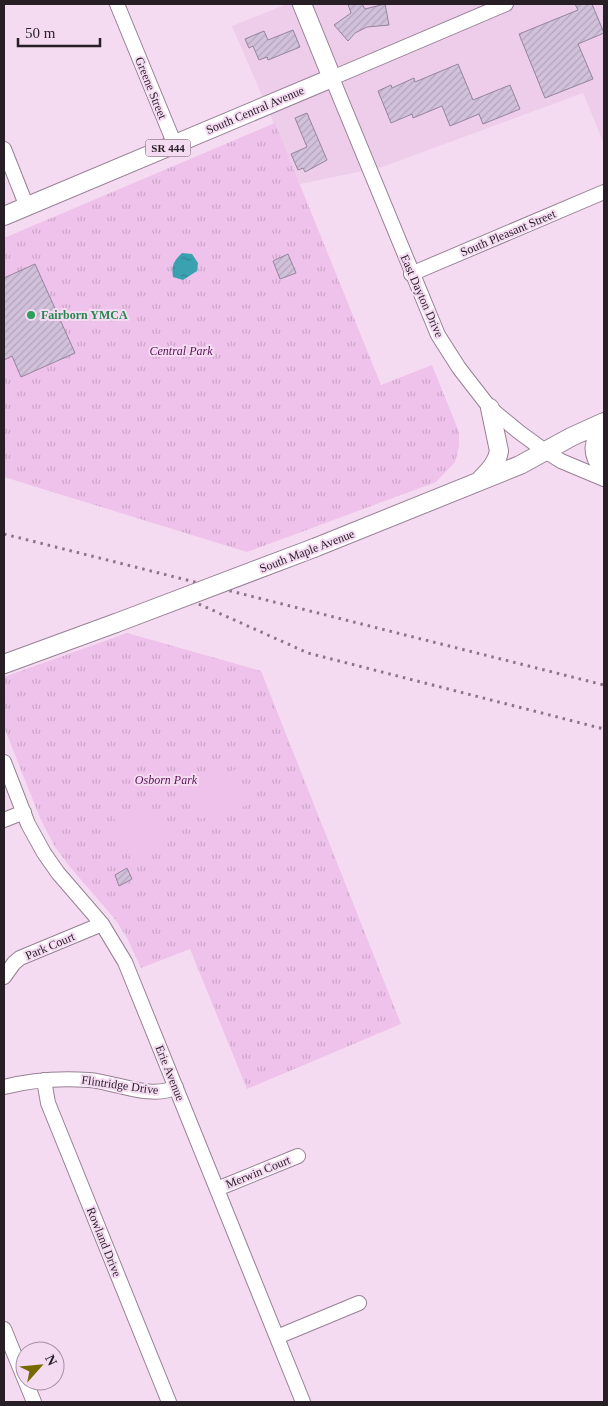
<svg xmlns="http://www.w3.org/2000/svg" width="608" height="1406" viewBox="0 0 608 1406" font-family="'Times New Roman',serif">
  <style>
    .built { fill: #edcdea }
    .park { fill: url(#park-tufts) }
    .garden { fill: #eec2ea }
    .water { fill: url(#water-ripples) }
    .building { fill: url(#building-hatch); stroke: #95849e }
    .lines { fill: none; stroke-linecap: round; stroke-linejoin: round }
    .minor-casing { stroke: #978095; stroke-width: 16 }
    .major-casing { stroke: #978095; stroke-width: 20 }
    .minor { stroke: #fff; stroke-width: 14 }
    .major { stroke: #fff; stroke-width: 18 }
    .rail { stroke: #897787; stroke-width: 3; stroke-dasharray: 2.5 5; stroke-linecap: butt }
    .major-bridge-casing { stroke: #978095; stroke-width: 20; stroke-linecap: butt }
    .major-bridge { stroke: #fff; stroke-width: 18 }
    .leisure-dot { fill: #2e9e5b; stroke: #f5dbf2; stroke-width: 2 }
    .labels { text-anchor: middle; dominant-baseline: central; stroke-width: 4; stroke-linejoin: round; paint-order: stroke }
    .shield { fill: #f5dbf2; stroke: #655763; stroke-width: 1 }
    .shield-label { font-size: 11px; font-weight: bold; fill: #271e26 }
    .street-label { font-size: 12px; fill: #271e26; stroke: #f5dbf2 }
    .leisure-label { font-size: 12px; font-weight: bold; fill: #27864d; stroke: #f5dbf2; text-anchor: start }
    .park-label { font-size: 12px; font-style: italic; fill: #561354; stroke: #f5dbf2 }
  </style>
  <defs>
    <pattern id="park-tufts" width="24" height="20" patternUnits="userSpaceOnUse" patternTransform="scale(1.25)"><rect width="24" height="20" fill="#eec2ea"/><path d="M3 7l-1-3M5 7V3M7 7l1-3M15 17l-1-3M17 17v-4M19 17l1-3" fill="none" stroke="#cca6c9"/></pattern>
    <pattern id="water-ripples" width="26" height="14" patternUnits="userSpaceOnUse" patternTransform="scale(1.25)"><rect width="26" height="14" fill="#3aa1b1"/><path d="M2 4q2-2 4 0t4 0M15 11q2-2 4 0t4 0" fill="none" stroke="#318390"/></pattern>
    <pattern id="building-hatch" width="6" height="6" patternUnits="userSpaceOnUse" patternTransform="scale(1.25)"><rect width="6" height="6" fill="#d2c1db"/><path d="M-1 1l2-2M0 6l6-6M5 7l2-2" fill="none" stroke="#b4a5bc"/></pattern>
  </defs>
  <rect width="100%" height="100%" fill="#f5dbf2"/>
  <path class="built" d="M287 4H604V144L583 93 382 167 300 184 232 26Z"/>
  <path class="park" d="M275 123 381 385 432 365 459 432V446L455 462 436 482 247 552 4 477V238Z
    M127 633 261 671 401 1024 247 1089 190 949 141 968 126 936 114 918 70 867 55 847 40 818 4 727V677Z"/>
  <path class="garden" d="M238 769 248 805 200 819 190 783Z
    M150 802 168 844 131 859 114 818Z"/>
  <path class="water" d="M182 253 192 254 198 263 197 271 183 280 173 277C171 265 174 261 182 253Z"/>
  <path class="building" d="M348 4H362L365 9 385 4 389 25 367 27 355 33 348 41 334 25 351 13Z
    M575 4H592L604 33 578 44 593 79 545 98 519 34 578 10Z
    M293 30 300 47 268 60 267 57 259 60 253 46 249 48 245 39 264 31 268 40Z
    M458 64 473 100 510 85 520 109 483 124 479 114 450 126 442 106 413 118 412 114 391 123 378 91 391 85 392 88 414 78 415 82Z
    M307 113 327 160 305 172 303 168 298 170 291 154 307 147 295 118Z
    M288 254 296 273 280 279 273 261Z
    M35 264 75 353 21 377 12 356 4 360V278Z
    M127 868 132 879 119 886 115 875Z"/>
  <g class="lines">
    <g class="minor-casing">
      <path id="minor" d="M117 4 175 145
        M506 4 332 78 438 335 459 368 490 408 519 432 545 451 561 461 604 479
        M4 149 27 207
        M411 274 604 192
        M4 762 28 824 44 853 58 873 102 924 125 962 303 1402
        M4 820 24 812
        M4 977 14 963 20 958 102 924
        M44 1080 48 1103 169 1402
        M4 1087C31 1080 60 1078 89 1080 115 1082 152 1100 176 1087
        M217 1189 298 1156
        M4 1329 34 1402
        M277 1337 359 1303"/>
    </g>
    <g class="major-casing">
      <path id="major" d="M4 216 332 78 302 4
        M604 423C594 443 589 452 604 470
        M480 480C489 471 497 463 499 451L490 408
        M314 548 520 465 571 437 604 422
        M4 664 116 623"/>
    </g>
    <use href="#minor" class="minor"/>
    <use href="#major" class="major"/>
    <path class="rail" d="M4 534 604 685
      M192 601 308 653 604 729"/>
    <g class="major-bridge-casing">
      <path id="major-bridge" d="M116 623 314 548"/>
    </g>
    <use href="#major-bridge" class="major-bridge"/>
  </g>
  <circle class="leisure-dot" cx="31" cy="315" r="5"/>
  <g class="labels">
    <rect class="shield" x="145.5" y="139.5" width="45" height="17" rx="4"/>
    <g class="shield-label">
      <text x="168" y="148">SR 444</text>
    </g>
    <g class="street-label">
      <text transform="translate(151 88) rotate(68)">Greene Street</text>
      <text transform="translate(255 110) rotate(-23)">South Central Avenue</text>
      <text transform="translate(508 233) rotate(-23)">South Pleasant Street</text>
      <text transform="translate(422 296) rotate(66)">East Dayton Drive</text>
      <text transform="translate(307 551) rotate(-21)">South Maple Avenue</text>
      <text transform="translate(50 946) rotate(-23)">Park Court</text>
      <text transform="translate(170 1073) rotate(68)">Erie Avenue</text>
      <text transform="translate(120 1085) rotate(8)">Flintridge Drive</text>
      <text transform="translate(258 1172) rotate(-22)">Merwin Court</text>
      <text transform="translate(104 1242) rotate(68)">Rowland Drive</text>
    </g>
    <g class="leisure-label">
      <text x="41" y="315">Fairborn YMCA</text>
    </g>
    <g class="park-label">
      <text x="181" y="351">Central Park</text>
      <text x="166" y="780">Osborn Park</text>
    </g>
  </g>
  <rect width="608" height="1406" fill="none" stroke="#271e26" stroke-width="10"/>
  <g transform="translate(40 1366) rotate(63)"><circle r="24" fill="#f5dbf2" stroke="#a38fa0"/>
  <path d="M0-4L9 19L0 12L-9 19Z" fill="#766900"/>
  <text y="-8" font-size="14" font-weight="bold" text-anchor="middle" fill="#271e26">N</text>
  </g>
  <path d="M18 38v8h82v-8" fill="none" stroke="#271e26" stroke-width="2.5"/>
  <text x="25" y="38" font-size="15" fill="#271e26" stroke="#f5dbf2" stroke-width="4" paint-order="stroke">50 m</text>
</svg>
